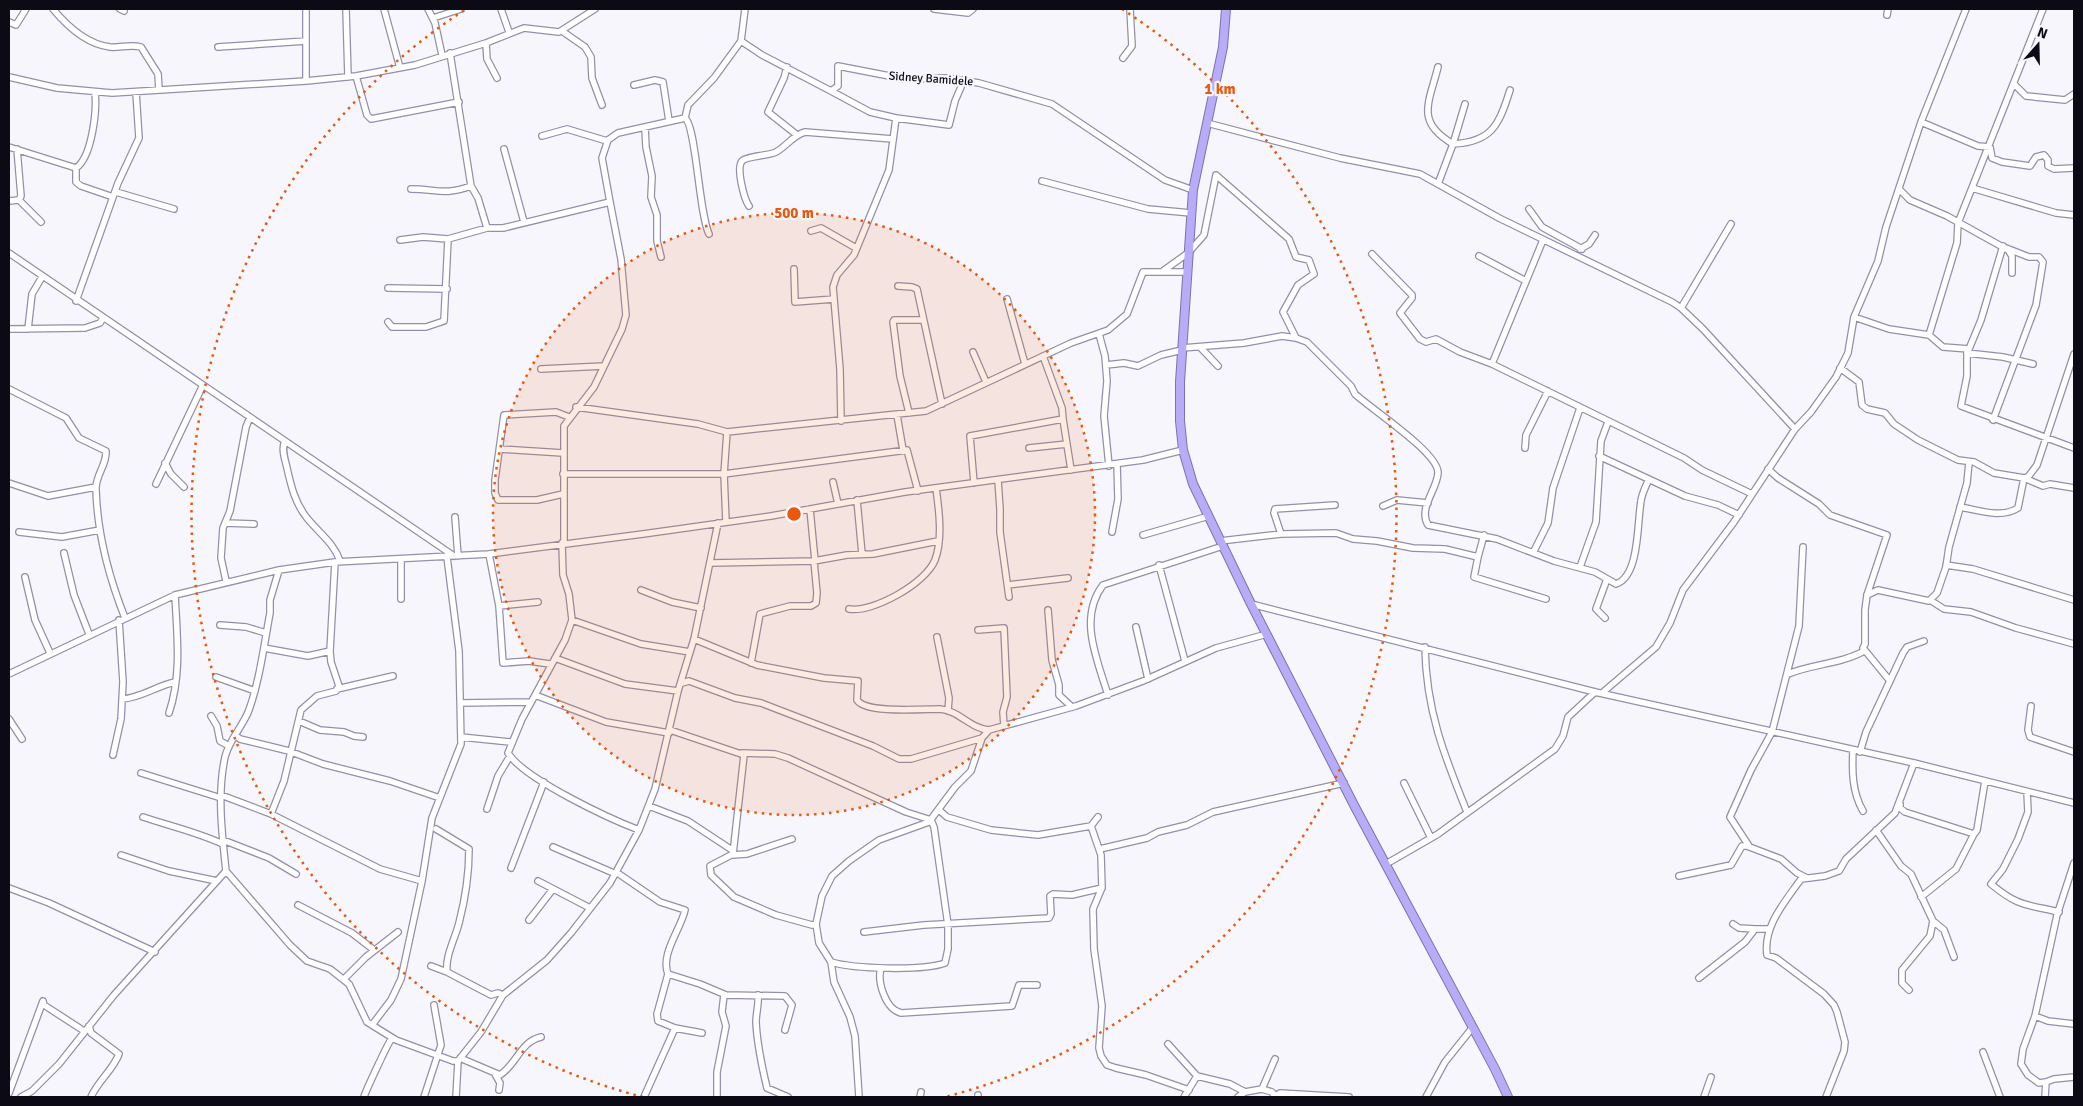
<svg xmlns="http://www.w3.org/2000/svg" width="2083" height="1106" viewBox="0 0 2083 1106" font-family="Signika,sans-serif">
  <style>
    .lines { fill: none; stroke-linecap: round; stroke-linejoin: round }
    .minor-casing { stroke: #938fac; stroke-width: 8 }
    .highway-casing { stroke: #7c73a9; stroke-width: 10 }
    .minor { stroke: #fff; stroke-width: 5.5 }
    .highway { stroke: #b8acf9; stroke-width: 8 }
    .ring { fill: none; stroke: #e8590c; stroke-width: 2.5; stroke-dasharray: 2.5 5 }
    .labels { text-anchor: middle; dominant-baseline: central; stroke-width: 4.5; stroke-linejoin: round; paint-order: stroke }
    .street-label { font-size: 12px; fill: #0c0a14; stroke: #f7f6fd }
    .centre { fill: #e8590c; stroke: #f7f6fd; stroke-width: 2.5 }
    .ring-label { font-size: 15px; text-anchor: middle; font-weight: bold; fill: #e8590c; stroke: #f7f6fd; stroke-width: 4.5; stroke-linejoin: round; paint-order: stroke }
  </style>
  <rect width="100%" height="100%" fill="#f7f6fd"/>
  <g class="lines">
    <g class="minor-casing">
      <path id="minor" d="M53 9C67 26 86 44 110 47 120 48 130 44 141 47L158 74 159 90
        M120 9 124 11
        M306 9V81
        M346 9 348 77
        M384 9 400 68
        M428 9 435 23 442 55
        M501 9 509 32
        M745 9 741 41 762 55 831 91 838 86V66L905 79 947 78 979 83 1052 104 1165 180 1193 190
        M934 9 968 13 973 9
        M1887 15 1888 9
        M433 18 461 9
        M9 22 16 25 26 9
        M562 31 585 47 591 57 592 78 602 105
        M486 43 487 59 497 78
        M218 47 306 41
        M450 53 471 186
        M1123 58 1132 46 1130 9
        M787 67 784 78 768 112 797 135
        M1438 67C1429 103 1415 122 1453 144L1465 104
        M356 76 367 115 371 119 459 102
        M9 77 57 88 112 93 306 81 356 76 415 65 486 43 524 28 559 32 595 9
        M2014 84 2026 96 2065 100 2074 94
        M634 85 655 80 663 82 669 121
        M831 91 870 112 896 118 889 170 854 255 837 275 833 287 840 369 841 421
        M685 118C696 125 699 214 709 234
        M685 118 688 105 714 78 741 41
        M896 118 949 125 955 101 964 80
        M1921 122 1978 146 1990 147 1992 158 2002 162 2030 166 2036 157 2044 155 2048 160V166L2054 169 2074 168
        M1207 123 1340 158 1420 174 1499 218 1672 302 1681 308 1703 329 1795 429
        M645 128 646 147 652 176 651 197 657 215V241L661 257
        M542 136 567 129 607 141
        M9 147 76 168C92 157 97 111 95 92
        M504 149 524 222
        M76 168V182L81 186 113 197
        M1042 181 1148 209 1191 213
        M1438 184 1453 144C1492 142 1499 125 1510 90
        M1972 188 2056 213 2074 215
        M411 189C437 189 443 196 471 186L478 198 487 228
        M1899 189 1910 200 1947 216 2008 250 2012 256V273
        M116 192 174 209
        M19 200 41 222
        M9 201 19 200 21 196 17 149
        M610 202 602 158 608 140 618 133 685 118
        M749 206C744 199 736 168 742 161 746 156 768 156 776 152 787 146 793 135 805 132L893 139
        M1529 209 1542 227 1582 249
        M811 231 821 228 856 248
        M400 240 423 237 448 239
        M1543 240 1492 364 1684 458 1702 470 1752 494
        M1580 249 1589 244 1595 235
        M9 253 454 556
        M1372 254 1412 295V298L1400 313 1420 339 1426 342 1436 339 1460 352 1492 364
        M1479 256 1526 281
        M794 269 795 302 834 299
        M1163 271 1188 253 1204 235 1216 175 1289 239 1296 257 1309 260 1314 274 1298 285 1283 312 1296 338
        M898 286 912 287 917 289 942 404
        M388 288 447 289
        M1007 299 1025 364
        M76 301 118 183 139 138 136 92
        M1681 308 1731 224
        M1854 317 1889 329 1929 335 1957 243 1958 223 2043 9
        M388 322 392 327H426L444 321 448 239 487 228H503L610 202 621 259 626 315 622 329 594 387 564 426V543
        M9 329 85 328 100 323 103 318
        M28 329 32 294 42 277
        M1099 334 1105 356 1107 381 1104 416 1109 466
        M1929 335 1943 347 1969 349 1981 320 2003 246
        M1200 347 1218 366
        M1182 348 1244 343 1282 336 1296 338 1307 342 1351 386 1355 394C1371 409 1439 453 1438 473 1437 490 1418 508 1428 525L1497 539 1554 561 1595 572 1616 584C1640 576 1637 522 1641 501 1642 493 1646 486 1649 479
        M1968 351 1967 353 2003 357 2033 364
        M973 352 986 382
        M1967 353V376L1961 406 2074 448
        M1043 356 1062 408 1063 419
        M1106 365 1124 363 1138 366 1161 355 1182 350
        M1840 368 1859 382 1862 405 1867 409 1885 413 1894 424 1918 440 1958 460 1974 462 1994 473 2024 478 2043 486 2050 484 2074 488
        M541 369 604 366
        M9 389 66 418 79 438 106 451C107 464 96 475 96 488 97 534 108 575 125 618
        M576 407 698 424 727 432 926 411 1071 343 1108 330 1127 314 1143 272H1186
        M909 413 900 376 893 322 894 320H922
        M897 415 903 450
        M1993 420 2036 305 2043 262 2039 257H2029L2006 248
        M285 441C281 449 285 459 287 468 291 486 295 503 307 518 319 533 334 543 340 561
        M1029 448 1067 444
        M1525 448 1526 435 1548 391
        M500 449 563 453
        M1599 456 1685 496 1718 505 1739 515
        M165 463 171 474 184 487
        M1768 469 1778 478 1819 504 1830 515 1887 535 1867 595 1865 610V644L1863 648 1890 681
        M563 474H724L907 450 918 491
        M998 480 1000 509V532L1009 597
        M833 482 838 504
        M9 483 48 496 96 487
        M974 483 970 436 1063 419 1071 470
        M156 484 203 385
        M563 494 537 500H498L495 493V480L504 415 556 412 569 417
        M857 500 862 554
        M1383 506 1397 500 1428 503
        M1960 507C1978 510 2001 519 2018 508L2024 478 2028 477 2037 465 2074 354
        M810 509 815 561
        M455 517 458 556
        M726 522 724 474 727 432
        M225 523 254 524
        M19 532 62 537 100 530
        M1112 532 1118 499 1117 464
        M1281 534 1274 513 1275 509 1335 505
        M1143 535 1209 516
        M1220 541 1281 534 1336 533 1353 539 1377 541 1413 548 1445 549 1478 557 1484 535
        M562 543 563 575 569 594 572 620 565 640 522 719 508 753C524 779 610 819 639 830
        M64 553 74 595 89 634
        M1533 553 1548 523 1553 488 1580 408
        M489 554 499 606 503 663 529 661 550 664
        M1478 557 1474 577 1546 599
        M401 559V599
        M710 563 814 561 847 555 873 554 938 541
        M1159 565 1185 661
        M1946 565 1973 569 2074 600
        M1580 567 1596 522 1601 441 1608 422
        M25 577 35 620 50 653
        M226 581 221 558 223 528 230 511 246 427 250 417
        M1008 585 1068 578
        M641 590 672 602 701 608
        M1867 595 1878 590 1929 601 1937 593 1946 567 1949 547 1967 483 1969 462
        M1930 600 1944 609 1971 612 2016 628 2074 644
        M1251 604 1595 692 1914 763 2074 803
        M499 606 538 602
        M849 609C873 613 926 583 935 560 943 539 939 510 936 488
        M1048 610 1052 660 1059 685V695L1072 707
        M1605 618 1596 609 1607 579
        M572 620 641 644 690 652
        M220 625 246 627 266 633
        M1136 627 1148 679
        M978 630 1004 628 1007 697 1003 712 1004 726
        M937 637 949 698 948 711
        M694 639 757 665 824 678 858 681 857 700C866 714 923 709 940 709 958 710 971 729 989 730L1076 706 1143 681 1216 648 1267 634
        M1425 647C1426 710 1444 755 1467 812
        M264 648 308 656 330 651
        M555 658 625 684 678 691
        M751 663 760 614 790 606H811L816 603 817 593 814 561
        M9 674 175 595 279 570 335 562 489 554 643 534 771 516 905 492 1143 460 1183 450
        M1788 674C1812 664 1841 664 1864 651
        M216 677 255 691
        M682 683 689 681 735 698 761 703 873 746 899 759H911L982 738
        M337 689 393 676
        M1602 693 1656 647 1670 623 1683 590 1734 522 1795 429 1811 412 1836 377 1848 353 1854 317 1878 261 1886 227 1921 122 1966 9
        M535 695 606 722 669 733
        M1108 695C1097 659 1078 618 1103 585L1223 546
        M122 699C141 698 156 686 175 682
        M460 703 531 702
        M2031 706 2028 730 2030 737 2074 752
        M169 713C182 674 177 636 175 595
        M211 716 217 726 220 741 229 746
        M9 719 22 739
        M299 721 320 730 344 732 354 736 363 737
        M670 730 744 755 733 854 710 866 711 875 734 897 776 915 812 925 816 924 822 896 832 876 849 861 879 840 929 822 955 787 971 771 982 738 989 730
        M236 736 240 739 289 751 323 764 390 781 440 798
        M461 737 511 742
        M1853 750C1852 771 1852 792 1863 811
        M1860 752 1866 732 1903 653 1907 647 1924 641
        M742 753 775 754 788 758 906 812 931 820 934 827 948 925V949L945 963C923 971 854 969 831 962L819 943 816 924
        M113 755 121 719 123 682 119 620
        M141 773 221 798
        M1404 783 1431 838
        M2027 792 2028 812 2018 839 2003 869 1991 884C2019 907 2025 904 2059 912
        M221 795 271 814 380 869 422 881
        M1900 804V808L1905 812 1974 834 1977 830 1985 781
        M649 806 688 821 732 850
        M487 809 498 776 510 756
        M939 810 947 817 991 830 1038 835 1091 826 1098 817
        M271 814 284 781 301 710 317 696 336 691 339 686 331 662 330 651 335 562
        M143 817C170 826 197 832 223 844
        M436 829 469 849C469 873 465 900 459 923 455 939 445 956 447 972L491 995 498 993 503 995
        M1876 830 1901 866 1911 874 1933 921 1944 930 1954 957
        M223 840 269 858 296 874
        M1749 846 1730 817 1751 770 1772 732 1799 626 1803 547
        M553 847 616 874
        M1100 849 1147 838 1158 832 1187 825 1213 812 1344 783
        M121 855 169 871 217 881
        M732 855 747 854 792 839
        M1386 864 1438 834 1555 749 1563 736 1568 717 1595 692
        M511 868 544 782
        M226 871C222 834 217 794 225 757 229 740 243 726 249 710 260 679 264 645 270 613V600L279 570
        M616 872 660 902 685 910C681 929 660 954 668 974L700 984 726 995 785 996 792 1005 785 1030
        M1679 876 1731 865 1742 846H1747L1781 859 1797 873 1807 878
        M538 881 590 908
        M9 888 49 903 155 952
        M1101 890 1093 909 1094 949 1102 1006 1099 1048 1101 1056 1107 1065 1116 1068 1146 1075 1189 1090
        M1921 897 1956 869 1974 834
        M298 905 352 933 374 950
        M529 920 553 889
        M1733 924 1739 928 1755 929
        M864 932 924 925 1049 918 1051 914 1050 896 1053 894 1072 895 1102 888 1101 855 1091 826
        M831 962 834 982 850 1017 855 1036 859 1097
        M431 966 447 972
        M881 968C877 981 885 1009 901 1013L1012 1006 1019 985H1037
        M1699 978 1745 942 1755 929H1769
        M344 979 366 957 398 932
        M1909 990 1902 983V970L1930 936 1933 921
        M758 995C759 1005 756 1013 756 1022 757 1044 762 1067 767 1088L788 1097
        M2035 1016 2048 1021 2074 1024
        M372 1025 391 1000 401 979 422 881 432 818 461 744 459 651 447 557
        M89 1026 91 1033 119 1054C113 1070 98 1081 91 1097
        M675 1028 702 1033
        M1168 1044 1197 1076 1230 1084 1245 1092
        M1983 1052 2000 1097
        M460 1058 500 1075C517 1064 520 1042 541 1037
        M1275 1059 1262 1089 1272 1092 1275 1097
        M495 1074 500 1083 499 1090
        M2046 1082 2054 1079 2074 1077
        M9 1093 43 1001 44 1005 84 1031
        M1275 1096 1280 1093 1349 1097
        M21 1097 32 1091 59 1064 114 995 226 871 290 945 307 961 330 969 349 984 367 1022 396 1040 453 1061H458
        M364 1097C366 1090 389 1041 392 1038
        M424 1097 441 1045 434 1005
        M456 1097 458 1061 481 1032 503 995 547 960 571 933 610 883 639 830 655 789 678 691 694 639 718 523
        M644 1097 675 1028 658 1021 657 1014 668 974
        M717 1097V1072L726 1026 722 1012 724 995
        M920 1097 921 1092
        M978 1097V1095
        M1184 1097 1197 1076
        M1238 1097 1245 1092 1262 1089
        M1426 1097 1445 1062 1473 1027
        M1704 1097 1711 1077
        M1826 1097 1844 1051 1845 1042 1837 1012 1834 1005 1824 994 1776 958 1767 955C1763 926 1785 902 1801 879L1825 876 1839 871 1846 859 1895 813 1914 763
        M2045 1097 2046 1082 2039 1083 2028 1075 2021 1064 2023 1049 2035 1016 2057 915 2074 863"/>
    </g>
    <g class="highway-casing">
      <path id="highway" d="M1226 9 1223 47 1193 190 1180 382V421L1183 450 1193 484 1251 604 1355 807 1495 1069 1508 1097"/>
    </g>
    <use href="#minor" class="minor"/>
    <use href="#highway" class="highway"/>
  </g>
  <circle cx="794" cy="514" r="301" fill="#e8590c" fill-opacity=".12"/>
  <g class="ring">
    <circle cx="794" cy="514" r="301"/>
    <path d="M643 1097A602 602 0 0 1 466 9M1122 9A602 602 0 0 1 945 1097"/>
  </g>
  <g class="labels">
    <g class="street-label">
      <text transform="translate(931 79) rotate(4)">Sidney Bamidele</text>
    </g>
  </g>
  <circle cx="794" cy="514" r="8" class="centre"/>
  <g class="ring-label">
    <text x="1220" y="94">1 km</text>
    <text x="794" y="218">500 m</text>
  </g>
  <rect width="2083" height="1106" fill="none" stroke="#0c0a14" stroke-width="20"/>
  <g transform="translate(2038 45) rotate(20)" stroke="#f7f6fd" stroke-width="4" paint-order="stroke">
  <path d="M0-4L9 19L0 12L-9 19Z" fill="#0c0a14"/>
  <text y="-8" font-size="14" font-weight="bold" text-anchor="middle" fill="#0c0a14">N</text>
  </g>
</svg>
